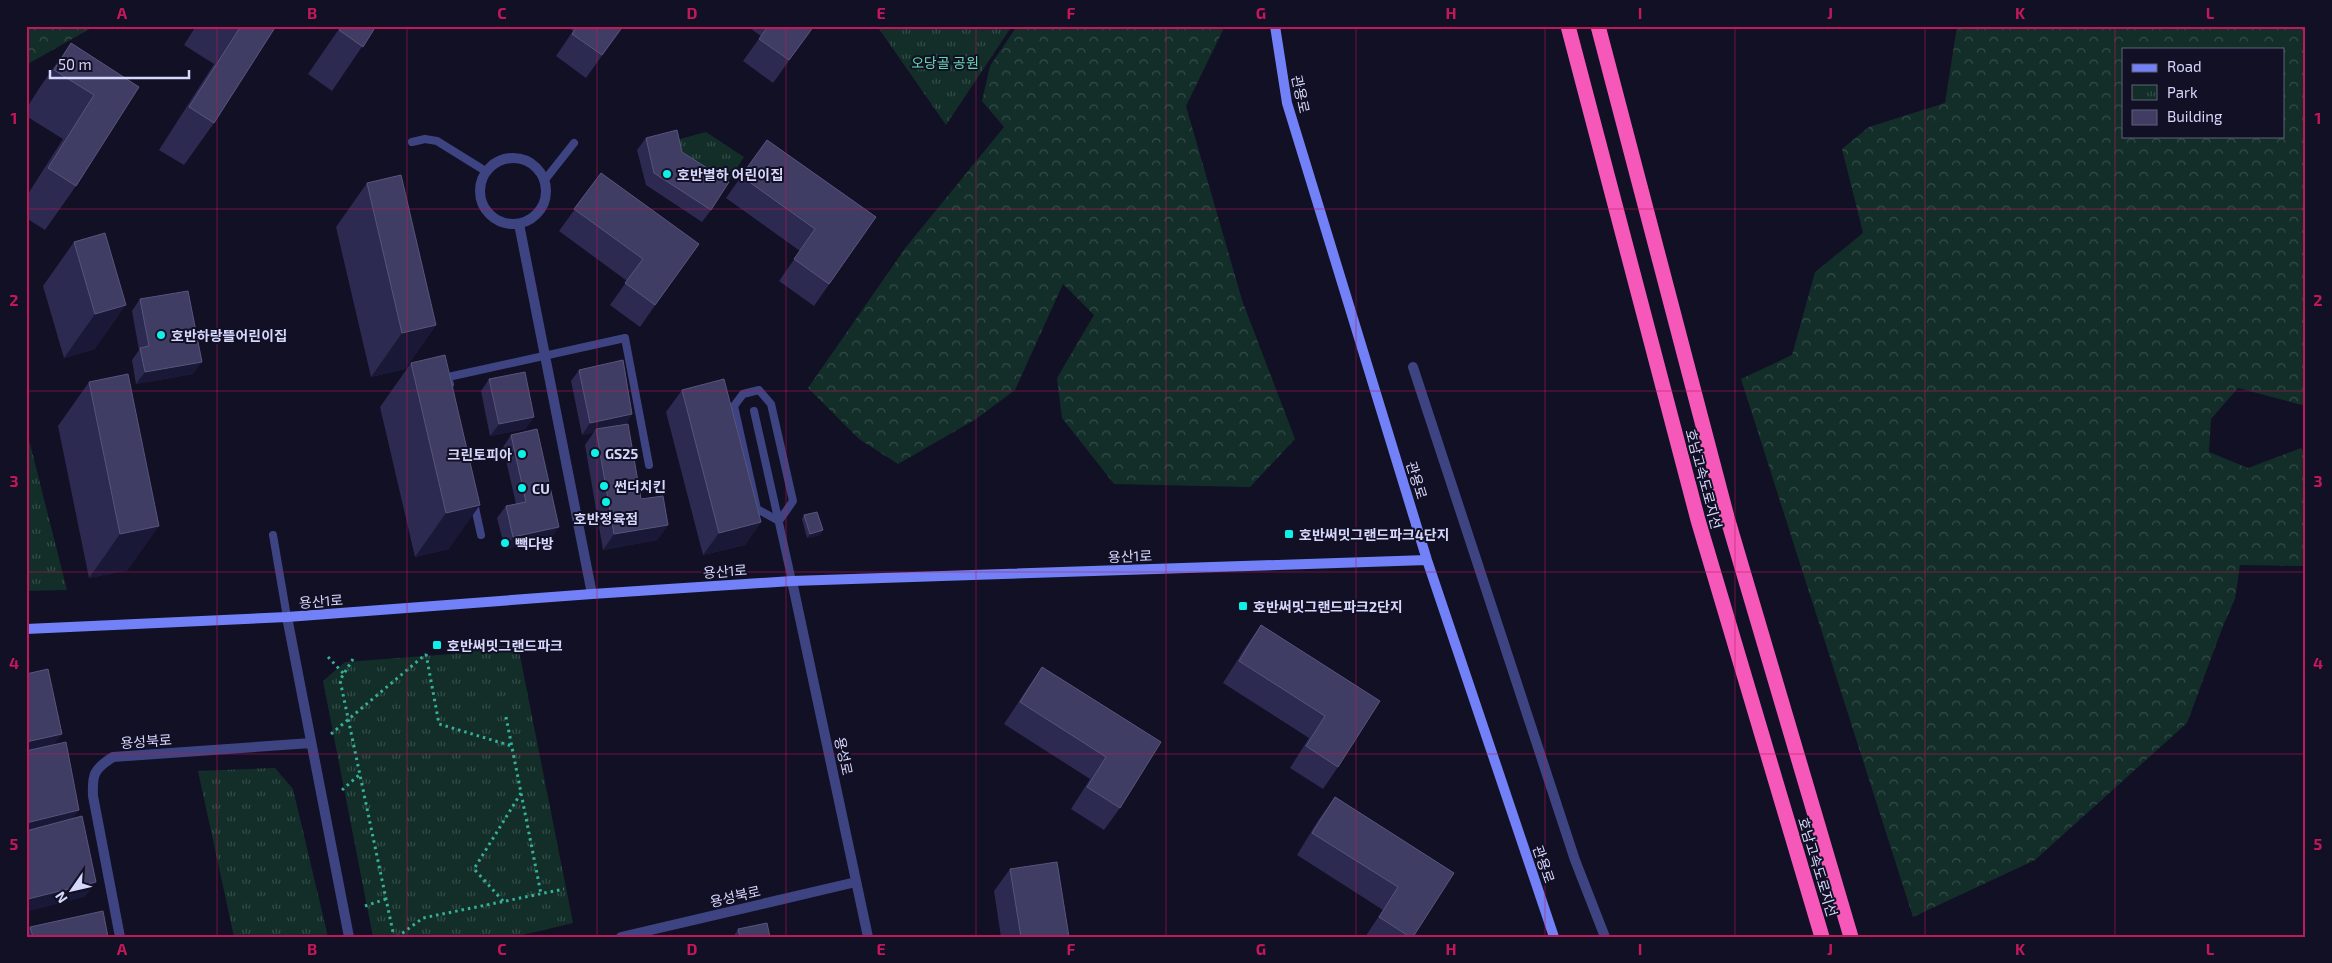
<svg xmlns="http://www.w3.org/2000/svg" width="2332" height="963" viewBox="0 0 2332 963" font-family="'Exo 2','Noto Sans KR',sans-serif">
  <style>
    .forest { fill: url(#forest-crowns); fill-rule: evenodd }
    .park { fill: url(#park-tufts) }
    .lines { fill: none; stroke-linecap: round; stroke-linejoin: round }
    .path { stroke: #36b098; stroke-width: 3; stroke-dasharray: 2.5 4; stroke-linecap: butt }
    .service { stroke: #3e4481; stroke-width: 8 }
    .minor { stroke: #3e4481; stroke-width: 10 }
    .secondary { stroke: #7281f7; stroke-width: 10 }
    .motorway { stroke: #f658b9; stroke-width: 15 }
    .wall { fill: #2d2a51 }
    .shaded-wall { fill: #1a1837 }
    .building { fill: #3f3d63; stroke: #57557c }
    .grid { fill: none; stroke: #c2185b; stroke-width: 1; stroke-opacity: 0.55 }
    .poi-dot { fill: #0df1e9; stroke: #111024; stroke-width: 2 }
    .labels { text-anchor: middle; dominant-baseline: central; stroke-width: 4; stroke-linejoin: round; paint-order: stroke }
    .park-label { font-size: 14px; fill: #65d9ac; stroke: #111024 }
    .street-label { font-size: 14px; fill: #d6d7fd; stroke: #111024 }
    .poi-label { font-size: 14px; font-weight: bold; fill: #d6d7fd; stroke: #111024; text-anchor: start }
    .neatline { fill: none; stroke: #c2185b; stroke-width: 2 }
    .grid-label { font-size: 16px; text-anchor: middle; font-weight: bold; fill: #c2185b }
  </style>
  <defs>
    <pattern id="forest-crowns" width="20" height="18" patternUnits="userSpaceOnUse" patternTransform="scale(1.25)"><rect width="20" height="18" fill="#132e29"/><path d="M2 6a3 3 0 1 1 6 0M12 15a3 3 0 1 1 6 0" fill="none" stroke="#354c49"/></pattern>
    <pattern id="park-tufts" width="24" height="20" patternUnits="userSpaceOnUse" patternTransform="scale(1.25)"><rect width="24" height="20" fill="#132e29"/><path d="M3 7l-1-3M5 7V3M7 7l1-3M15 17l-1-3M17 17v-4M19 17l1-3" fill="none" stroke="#354c49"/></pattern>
  </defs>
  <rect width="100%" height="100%" fill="#111024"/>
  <path class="forest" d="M26 26H95L26 65Z
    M1017 26H1225L1186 106 1242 300 1295 439 1250 487 1114 484 1062 418 1057 378 1094 315 1063 284 1015 390 976 419 898 464 859 439 808 388 906 247 1004 127 982 101 990 66Z
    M1957 26H2306V406L2238 388 2211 419 2209 452 2248 468 2301 448 2306 454V566L2240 565 2235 599 2223 626 2187 723 2035 860 1913 917 1741 379 1792 355 1815 272 1863 233 1842 149 1869 127 1945 103ZM2123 49H2283V136H2123Z"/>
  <path class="park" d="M877 26H1012L946 125Z
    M706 132 744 157 720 194 669 142Z
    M26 428 67 590 26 591Z
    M481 646H518L573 923 514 937H373L323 681 345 662 464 653Z
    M275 768 293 789 328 937H234L198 771Z"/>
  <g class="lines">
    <path class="path" d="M426 654 439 724 512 746
      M328 657 344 674
      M353 659 340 680 394 937
      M506 717 541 894
      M331 734 426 654
      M342 790 359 775
      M503 901 474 869 521 793
      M365 906 386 899
      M397 937 423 918 564 889"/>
    <path class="service" d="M412 142 425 139 437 141 487 172
      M544 181 574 143
      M450 384 448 377 625 338 649 465
      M759 390 771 404 793 501 779 521 757 509 734 406 743 394Z
      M754 411 792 581
      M474 503 481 535
      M273 535 287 617"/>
    <path class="minor" d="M480 191a33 33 0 1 1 66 0a33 33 0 1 1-66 0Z
      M519 224 592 594
      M1413 367 1575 860 1605 937
      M792 581 868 937
      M287 617 349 937
      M120 937 93 796C92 774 94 769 113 757L311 743
      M621 937 856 882"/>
    <path class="secondary" d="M1275 26 1287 103 1427 560 1554 937
      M26 629 287 617 592 594 792 581 1427 560"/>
    <path class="motorway" d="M1568 26 1698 520 1822 937
      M1598 26 1727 517 1851 937"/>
  </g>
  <path class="wall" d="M196 26H276L214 123 184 165 159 150 214 64 184 45Z
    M341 26H376L332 91 308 74Z
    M566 26H624L586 78 556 56 573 31Z
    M747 26H814L773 83 743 61 761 36Z
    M71 43 139 87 76 186 45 230 26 218V197L63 139 26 116V109L40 87Z
    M646 138 682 152 711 210 702 222 646 185 637 150Z
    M767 140 876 217 814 306 779 281 800 251 726 198Z
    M601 173 699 244 640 327 610 305 627 281 559 231Z
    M367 183 436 325 405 369 371 377 336 227Z
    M105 233 95 349 64 358 43 286 74 242Z
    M140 299 193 374 136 384 132 360 139 350 132 311Z
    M445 355 449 549 415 557 380 407 411 363Z
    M579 370 632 414 625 425 641 499 668 525 657 540 603 550 585 445 594 432 582 435 571 381Z
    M489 379 534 417 525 429 490 436 481 391Z
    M89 382 128 570 89 578 58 426Z
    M682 390 761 522 745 545 703 555 666 412Z
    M511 435 551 539 505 549 497 518 506 506 516 504 503 447Z
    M804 515 823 530 820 535 807 538 802 519Z
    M1261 625 1380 701 1338 767 1323 789 1290 768 1309 738 1223 683 1245 648Z
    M1042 667 1161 742 1120 808 1104 830 1071 809 1090 779 1004 724 1027 689Z
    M1335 797 1454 873 1413 937H1365L1383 910 1297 855 1319 819Z
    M1010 869 1069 937H1001L994 891Z
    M30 927 108 937H26V933Z
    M738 929 770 937H733Z"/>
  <path class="shaded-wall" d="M623 26H624L586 78 602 55Z
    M699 244 683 267 640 327 655 305Z
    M126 305 95 349 64 358 95 314Z
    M436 325 405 369 371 377 402 333Z
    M202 362 193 374 136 384 145 372Z
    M632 414 624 426 596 429 594 432 582 435 590 423Z
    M534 417 525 429 490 436 499 424Z
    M480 505 449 549 415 557 446 513Z
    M761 522 745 545 703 555 719 533Z
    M668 525 657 540 603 550 614 534Z
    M159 526 128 570 89 578 120 534Z
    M559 527 551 539 505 549 513 537Z
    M823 530 820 535 807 538 810 534Z
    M62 734 51 749 26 755V742Z
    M79 810 68 826 26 836V823Z
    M96 882 85 897 26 912V901L28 899Z"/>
  <path class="building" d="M241 26H276L214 123 189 107Z
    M342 26H376L363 47 339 30Z
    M577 26H623L602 55 572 34Z
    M768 26H814L789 60 759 39Z
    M71 43 139 87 76 186 48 168 94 95 54 70Z
    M677 130 682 152 729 182 711 210 654 173 646 138Z
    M767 140 876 217 829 284 794 259 815 229 741 176Z
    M601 173 699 244 655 305 625 283 643 259 574 209Z
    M401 175 436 325 402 333 367 183Z
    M105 233 126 305 95 314 74 242Z
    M188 291 202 362 145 372 140 348 149 346 140 299Z
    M445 355 480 505 446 513 411 363Z
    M623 360 632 414 590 423 579 370Z
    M525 372 534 417 499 424 489 379Z
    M128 374 159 526 120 534 89 382Z
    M724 379 761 522 719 533 682 390Z
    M628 424 641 499 663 496 668 525 614 534 596 429Z
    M537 429 559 527 513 537 506 506 526 502 511 435Z
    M817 512 823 530 810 534 804 515Z
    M1261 625 1380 701 1338 767 1306 746 1325 716 1239 661Z
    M1042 667 1161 742 1120 808 1087 787 1106 757 1020 702Z
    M48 669 62 734 26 742V674Z
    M66 742 79 810 26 823V751Z
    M1335 797 1454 873 1413 937H1410L1379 917 1398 887 1312 833Z
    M82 816 96 882 28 899 26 891V831Z
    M1057 862 1069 937H1021L1010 869Z
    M103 911 108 937H33L30 927Z
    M767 923 770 937H740L738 929Z"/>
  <path class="grid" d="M217 26V937M407 26V937M597 26V937M786 26V937M976 26V937M1166 26V937M1356 26V937M1545 26V937M1735 26V937M1925 26V937M2115 26V937M26 209H2306M26 391H2306M26 572H2306M26 754H2306"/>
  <g class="poi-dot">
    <circle cx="667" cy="174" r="5"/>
    <circle cx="161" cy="335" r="5"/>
    <circle cx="595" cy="453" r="5"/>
    <circle cx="522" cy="454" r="5"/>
    <circle cx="604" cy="486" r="5"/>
    <circle cx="522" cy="488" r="5"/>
    <circle cx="606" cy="502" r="5"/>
    <rect x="1284" y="529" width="10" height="10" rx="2.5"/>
    <circle cx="505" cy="543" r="5"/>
    <rect x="1238" y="601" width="10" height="10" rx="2.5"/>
    <rect x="432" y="640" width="10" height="10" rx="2.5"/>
  </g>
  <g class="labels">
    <g class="park-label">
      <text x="945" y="62">오당골 공원</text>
    </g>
    <g class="street-label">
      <text transform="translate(1301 94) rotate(78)">관용로</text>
      <text transform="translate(1704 479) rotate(75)">호남고속도로지선</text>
      <text transform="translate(1417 480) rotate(73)">관용로</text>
      <text transform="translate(1130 556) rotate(-2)">용산1로</text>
      <text transform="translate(725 571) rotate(-4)">용산1로</text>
      <text transform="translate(321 601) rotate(-4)">용산1로</text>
      <text transform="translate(146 741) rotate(-4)">용성북로</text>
      <text transform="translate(844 756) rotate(78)">용성로</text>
      <text transform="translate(1544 864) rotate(71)">관용로</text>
      <text transform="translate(1818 867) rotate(73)">호남고속도로지선</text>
      <text transform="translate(735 896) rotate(-13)">용성북로</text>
    </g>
    <g class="poi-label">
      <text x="677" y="174">호반별하 어린이집</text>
      <text x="171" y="335">호반하랑뜰어린이집</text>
      <text x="605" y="453">GS25</text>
      <text x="512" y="454" text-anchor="end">크린토피아</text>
      <text x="614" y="486">썬더치킨</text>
      <text x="532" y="488">CU</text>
      <text x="606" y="518" text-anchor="middle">호반정육점</text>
      <text x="1299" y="534">호반써밋그랜드파크4단지</text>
      <text x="515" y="543">빽다방</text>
      <text x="1253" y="606">호반써밋그랜드파크2단지</text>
      <text x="447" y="645">호반써밋그랜드파크</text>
    </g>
  </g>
  <rect width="2332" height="963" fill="none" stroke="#111024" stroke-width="55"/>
  <rect x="2122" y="48" width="162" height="90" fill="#111024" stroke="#60607b"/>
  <rect x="2132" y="64" width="25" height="8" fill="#7281f7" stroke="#60607b"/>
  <text x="2167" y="72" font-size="15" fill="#d6d7fd">Road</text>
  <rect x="2132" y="85" width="25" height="15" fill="url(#park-tufts)" stroke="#60607b"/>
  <text x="2167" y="98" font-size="15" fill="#d6d7fd">Park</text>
  <rect x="2132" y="110" width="25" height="15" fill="#3f3d63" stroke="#60607b"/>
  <text x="2167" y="122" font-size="15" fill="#d6d7fd">Building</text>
  <g transform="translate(72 890) rotate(236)" stroke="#111024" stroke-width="4" paint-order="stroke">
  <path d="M0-4L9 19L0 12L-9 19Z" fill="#d6d7fd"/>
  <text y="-8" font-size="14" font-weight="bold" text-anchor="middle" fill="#d6d7fd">N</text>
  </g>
  <path d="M50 70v8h139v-8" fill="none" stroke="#d6d7fd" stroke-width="2.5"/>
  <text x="58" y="70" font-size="15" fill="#d6d7fd" stroke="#111024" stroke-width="4" paint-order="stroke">50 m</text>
  <rect x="28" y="28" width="2276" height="908" class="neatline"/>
  <g class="grid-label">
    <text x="122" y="19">A</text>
    <text x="312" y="19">B</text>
    <text x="502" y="19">C</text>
    <text x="692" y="19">D</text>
    <text x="881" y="19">E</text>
    <text x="1071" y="19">F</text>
    <text x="1261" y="19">G</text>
    <text x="1451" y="19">H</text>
    <text x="1640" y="19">I</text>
    <text x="1830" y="19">J</text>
    <text x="2020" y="19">K</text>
    <text x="2210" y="19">L</text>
    <text x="14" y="124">1</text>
    <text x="2318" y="124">1</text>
    <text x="14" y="306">2</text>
    <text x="2318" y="306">2</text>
    <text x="14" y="487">3</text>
    <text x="2318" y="487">3</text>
    <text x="14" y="669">4</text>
    <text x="2318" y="669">4</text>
    <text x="14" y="850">5</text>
    <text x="2318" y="850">5</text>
    <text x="122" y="955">A</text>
    <text x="312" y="955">B</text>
    <text x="502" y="955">C</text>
    <text x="692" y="955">D</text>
    <text x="881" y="955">E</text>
    <text x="1071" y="955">F</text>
    <text x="1261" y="955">G</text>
    <text x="1451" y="955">H</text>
    <text x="1640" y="955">I</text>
    <text x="1830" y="955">J</text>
    <text x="2020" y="955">K</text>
    <text x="2210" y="955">L</text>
  </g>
</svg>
